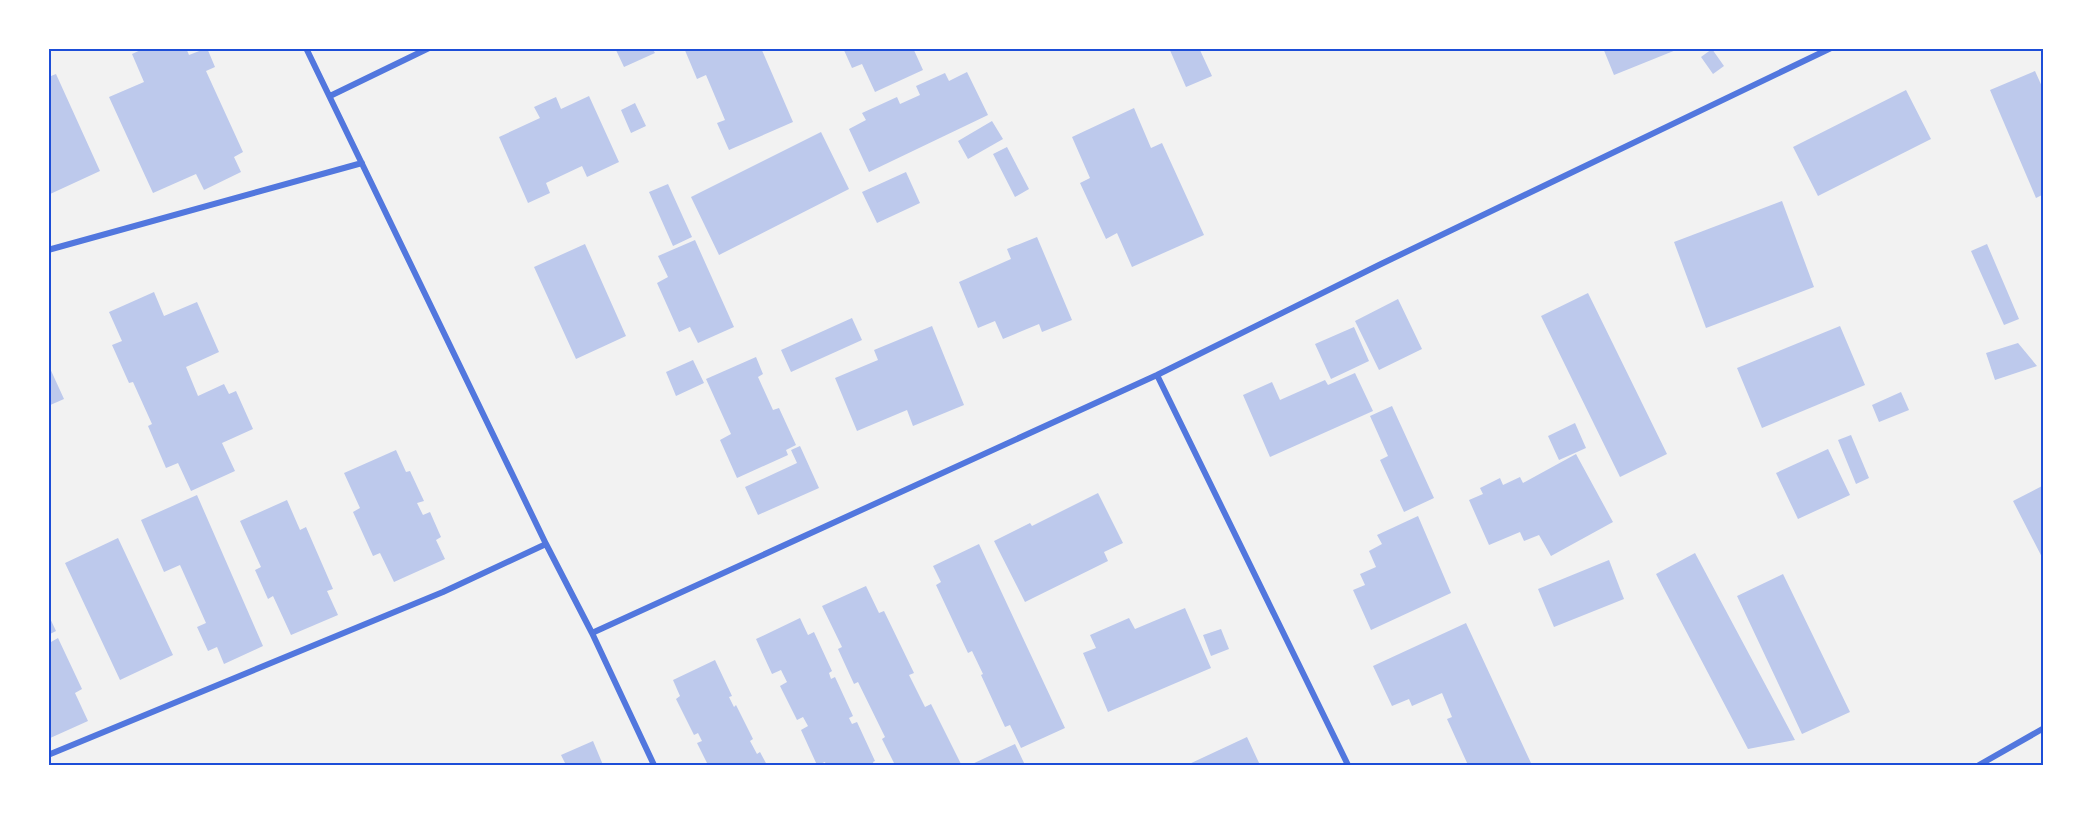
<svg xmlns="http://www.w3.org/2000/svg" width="2092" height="813" viewBox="0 0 2092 813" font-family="'Space Grotesk',sans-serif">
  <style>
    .building { fill: #bdc9ec }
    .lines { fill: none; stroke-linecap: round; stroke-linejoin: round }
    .minor { stroke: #5277de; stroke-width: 6 }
    .neatline { fill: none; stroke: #1d4ed8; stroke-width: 2 }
  </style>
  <rect width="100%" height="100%" fill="#f2f2f2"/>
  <path class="building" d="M145 48H186L189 55 207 48 215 67 206 71 243 152 234 157 241 172 204 190 196 174 153 193 109 97 144 82 132 54Z
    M615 48H652L655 53 624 67Z
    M684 48H761L793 122 729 150 717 123 725 120 706 75 697 79Z
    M843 48H913L923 70 875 92 862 64 852 68Z
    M1169 48H1199L1212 76 1186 87Z
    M1603 48H1681L1614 75Z
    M1712 49 1724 66 1713 74 1701 57Z
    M48 69 51 76 56 74 100 171 48 195Z
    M2035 71 2044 91V194L2036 198 1990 90Z
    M967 72 988 115 869 172 849 129 866 120 862 113 897 97 900 104 920 95 916 86 945 73 949 81Z
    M1906 90 1931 139 1818 196 1793 147Z
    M589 96 619 162 587 177 582 166 546 183 550 193 528 203 499 137 540 118 534 107 556 97 561 109Z
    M635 103 646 126 631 133 621 110Z
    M1134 108 1151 148 1162 143 1204 235 1132 267 1117 233 1106 239 1080 183 1090 178 1072 137Z
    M992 121 1003 139 968 159 958 141Z
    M821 132 849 189 719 255 691 197Z
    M1007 147 1029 189 1015 197 993 154Z
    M906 172 920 203 877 223 862 192Z
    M668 184 692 237 673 246 649 192Z
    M1782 201 1814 287 1706 328 1674 242Z
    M1037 237 1072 320 1042 332 1039 324 1003 339 995 321 978 328 959 282 1011 259 1007 249Z
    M695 240 734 327 698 343 690 327 679 332 657 283 668 277 658 256Z
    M585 244 626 336 576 359 534 267Z
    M1987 244 2019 319 2004 325 1971 251Z
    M154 292 164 316 197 302 219 352 186 367 198 396 224 384 229 394 236 391 253 429 222 443 235 471 191 491 178 463 166 468 148 426 152 424 133 382 129 383 112 345 122 341 109 312Z
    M1588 293 1667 454 1620 477 1541 316Z
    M1398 299 1422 349 1379 370 1355 321Z
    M852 318 862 340 791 372 781 350Z
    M932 326 964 405 913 426 907 410 857 431 835 378 878 360 874 350Z
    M1840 326 1865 385 1762 428 1737 368Z
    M1354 327 1369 361 1331 379 1315 344Z
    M2018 343 2037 366 1995 380 1986 353Z
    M756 357 763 374 758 377 773 410 779 408 796 445 786 450 788 455 737 478 720 440 731 434 706 379Z
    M693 360 704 383 676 396 666 372Z
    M48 364 64 399 48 406Z
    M1355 373 1373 411 1270 457 1243 395 1272 382 1280 400 1325 380 1328 385Z
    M1901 392 1909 410 1879 422 1872 405Z
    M1392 406 1434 498 1404 512 1380 460 1388 456 1370 416Z
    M1575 423 1586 448 1559 460 1548 436Z
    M1851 435 1869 478 1856 484 1838 440Z
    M800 446 819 488 758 515 745 487 797 463 791 450Z
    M1828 449 1850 495 1798 519 1776 473Z
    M396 450 406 472 410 471 424 501 417 503 423 515 430 512 441 537 436 540 445 559 394 582 380 553 373 556 353 512 360 508 344 473Z
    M1576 454 1613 522 1551 556 1539 535 1524 541 1520 532 1489 545 1469 500 1483 494 1480 488 1500 478 1503 485 1520 477 1523 483Z
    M2044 485V561L2013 501Z
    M1098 493 1123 543 1104 552 1108 561 1025 602 994 541 1030 523 1032 526Z
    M197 495 263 646 224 664 217 647 208 651 197 627 206 623 180 565 164 572 141 520Z
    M287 500 300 530 306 527 333 589 327 591 338 615 291 635 273 596 268 599 255 570 261 567 240 521Z
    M1418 516 1451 593 1371 630 1353 590 1365 585 1360 574 1376 567 1369 551 1382 544 1377 535Z
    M118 538 173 655 120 680 65 563Z
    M979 544 1065 728 1021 748 1010 725 1005 727 981 675 983 674 972 651 968 653 936 585 941 582 933 566Z
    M1695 553 1795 740 1748 749 1656 574Z
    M1609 560 1624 599 1554 627 1538 589Z
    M1783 574 1850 712 1802 734 1737 596Z
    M866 586 879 613 884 611 914 673 909 675 925 707 931 704 961 764 895 765 882 739 885 737 858 682 854 684 838 649 842 647 822 606Z
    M1185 608 1211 668 1108 712 1083 653 1096 648 1090 635 1129 618 1135 629Z
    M48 614 56 631 48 635 51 642 58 638 82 689 75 693 88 721 48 739Z
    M800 618 808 635 814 632 832 671 829 673 831 679 835 677 853 716 849 718 852 724 857 722 875 761 873 762 874 765H826L825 762 817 765 801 730 808 726 803 717 797 720 780 686 787 682 781 670 772 674 756 639Z
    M1466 623 1531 763 1527 765H1468L1447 719 1452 717 1442 693 1412 706 1409 699 1392 706 1373 666Z
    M1221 629 1229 649 1211 656 1203 635Z
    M715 660 732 696 729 697 734 707 736 705 753 739 750 741 757 754 760 752 767 765H708L697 743 702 741 698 733 694 735 676 699 680 696 673 680Z
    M1247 737 1260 765H1187Z
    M593 741 603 765H566L561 755Z
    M1015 744 1025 765H970Z"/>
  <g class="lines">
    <path class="minor" d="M306 48 546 544 592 633 654 765
      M330 96 429 48
      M48 250 362 163
      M1157 375 1348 765
      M592 633 1157 375 1381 264 1831 48
      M48 755 443 592 546 544
      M1979 765 2044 728"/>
  </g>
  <rect width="2092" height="813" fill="none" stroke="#ffffff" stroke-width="99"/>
  <rect x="50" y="50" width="1992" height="714" class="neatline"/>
</svg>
